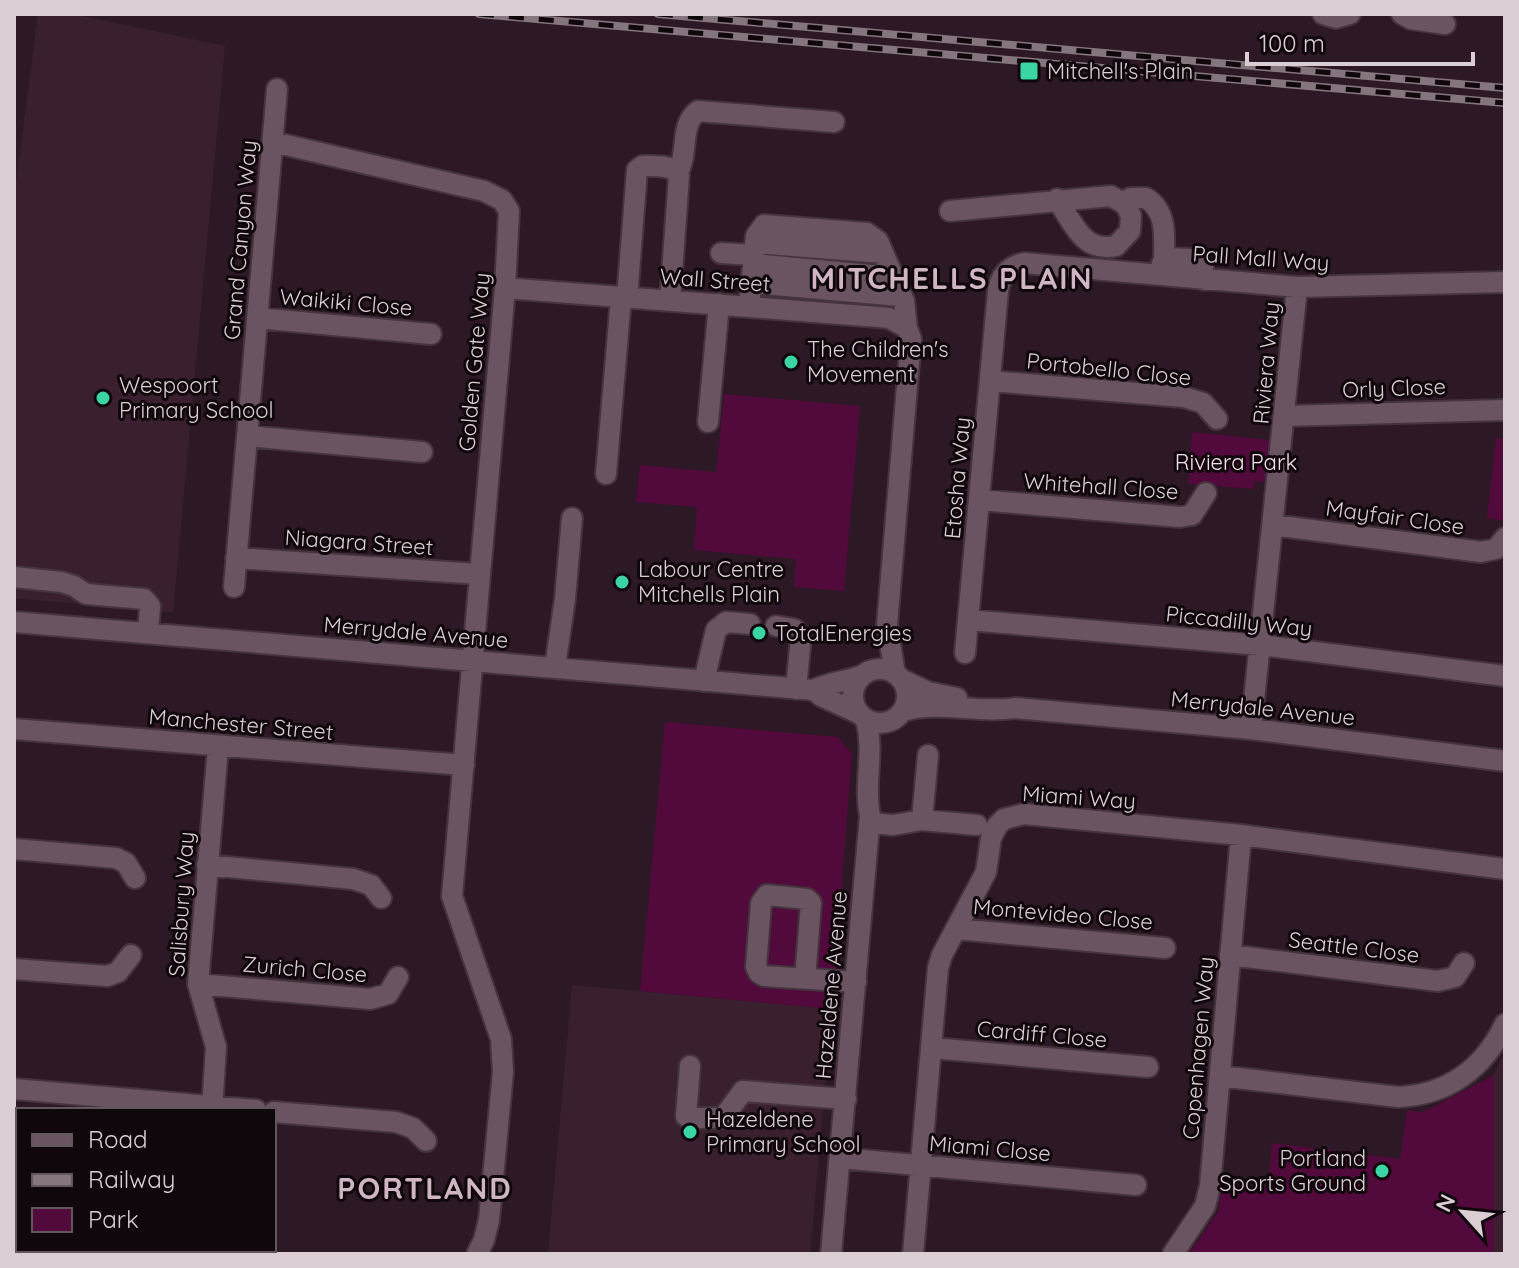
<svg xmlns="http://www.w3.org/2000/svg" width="1519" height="1268" viewBox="0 0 1519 1268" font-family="Quicksand,sans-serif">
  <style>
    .built { fill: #3a202f }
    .green { fill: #52093c }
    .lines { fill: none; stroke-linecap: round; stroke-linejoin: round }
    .minor-casing { stroke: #44343e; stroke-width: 24 }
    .minor { stroke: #6b5461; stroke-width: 20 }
    .rail-casing { stroke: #85757e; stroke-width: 8 }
    .rail { stroke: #10070c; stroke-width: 5; stroke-dasharray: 15; stroke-linecap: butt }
    .poi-dot { fill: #3ad4a5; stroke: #10070c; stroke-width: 3 }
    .labels { text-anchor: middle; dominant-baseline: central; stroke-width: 6; stroke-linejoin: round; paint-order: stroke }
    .poi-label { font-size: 22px; fill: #dacdd4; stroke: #10070c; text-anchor: start }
    .street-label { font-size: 22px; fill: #dacdd4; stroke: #10070c }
    .park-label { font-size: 22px; fill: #f5ddea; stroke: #10070c }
    .district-label { font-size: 30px; font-weight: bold; letter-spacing: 2px; fill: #d0b6c4; stroke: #10070c }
  </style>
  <rect width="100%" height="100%" fill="#2d1925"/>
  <path class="built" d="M38 14H73L225 46 173 612 14 598V198Z
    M572 985 832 1009 810 1254H548Z
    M1505 1052V1254H1494V1075Z"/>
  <path class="green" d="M724 394 860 406 844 591 794 587 796 559 694 550 697 507 636 502 640 465 716 472Z
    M1192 432 1271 440 1266 482 1255 481 1254 489 1188 484Z
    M1496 438 1505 439V521L1487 518Z
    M665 722 838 737 852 754 832 1009 640 991Z
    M1494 1075V1254H1189L1219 1210 1221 1184 1268 1188 1272 1143 1400 1159 1407 1110 1423 1112Z"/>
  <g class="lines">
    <g class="minor-casing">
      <path id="minor" d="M1323 14 1336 18 1350 14
        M1402 14 1411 19 1445 24
        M273 142 484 191 502 200 509 211 505 288 452 896 501 1039 503 1072 489 1220 484 1240 477 1254
        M678 172C689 153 679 125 698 111L834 122
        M1123 202 1131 198H1146C1168 212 1164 237 1164 260
        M950 211 1111 196 1126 205 1131 216 1130 231 1116 246C1083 253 1073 223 1057 199
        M755 243 883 253
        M721 253 754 255
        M753 264 893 277
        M1161 272 1162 263 1168 258 1189 259 1203 267V280
        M751 283 900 296
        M505 288 878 317 889 318 907 328 911 339 887 625 895 674
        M627 299 637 170 642 166C654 166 672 164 679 175L670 301
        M749 306 756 236 764 225 867 233 878 241 904 301 907 328
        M257 318 431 334
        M990 381 1184 397 1203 403 1217 419
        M1285 416 1505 410
        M708 422 719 304
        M247 436 422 452
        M606 474 621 298
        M979 500 1180 517 1192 515 1206 493
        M1273 525 1481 552 1496 549 1505 538
        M236 558 479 574
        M14 577 61 582 74 586 86 594 144 599 150 606 148 633
        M234 587 277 89
        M968 620 1260 645 1505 676
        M14 622 814 690 821 696 860 714
        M776 626 794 629 801 637 796 689
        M965 653 998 291C1000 276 1009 266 1024 263L1297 287 1505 282
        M555 667 565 599 572 518
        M853 696a27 27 0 1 1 54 0a27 27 0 1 1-54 0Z
        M901 679 928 692 957 698
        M704 681 716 630 726 622 750 624
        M814 690C828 682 847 682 863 675
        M903 711C939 700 979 714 1015 708L1251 729 1505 761
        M14 729 464 765
        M1251 729 1297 287
        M922 820 928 755
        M870 823 893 825 922 820 977 825
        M14 849 116 858 126 863 135 878
        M207 865 353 879 371 885 381 898
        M956 929 1165 948
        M1230 955 1438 981 1455 977 1464 963
        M14 969 107 976 118 972 131 955
        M805 979 811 903 807 899 767 895 761 903 756 967 759 973 764 976C795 978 825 980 856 982
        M198 984 370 999 388 994 398 977
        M932 1048 1148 1067
        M690 1066 686 1116 689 1118H723L743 1091 846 1099
        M1220 1076 1398 1097C1448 1095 1484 1068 1505 1024
        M14 1089 256 1110
        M212 1110 216 1047 198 984 218 747
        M274 1112 396 1122 413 1128 426 1141
        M840 1158 1136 1185
        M182 1254 183 1250
        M831 1254 870 816C863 785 875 754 866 719
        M913 1254 938 968 942 955 986 872 991 838 997 826 1004 819 1024 814 1241 835 1505 869
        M1173 1254 1205 1206 1210 1186 1241 835"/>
    </g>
    <use href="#minor" class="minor"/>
    <g class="rail-casing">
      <path id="rail" d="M479 14 1505 103
        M658 14 1505 88"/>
    </g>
    <use href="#rail" class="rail"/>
  </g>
  <g class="poi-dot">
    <rect x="1019" y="61" width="20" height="20" rx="4"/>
    <circle cx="791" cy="362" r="8"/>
    <circle cx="103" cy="398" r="8"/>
    <circle cx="622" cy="582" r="8"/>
    <circle cx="759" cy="633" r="8"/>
    <circle cx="690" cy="1132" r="8"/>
    <circle cx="1382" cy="1171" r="8"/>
  </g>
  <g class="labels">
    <g class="poi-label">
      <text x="1047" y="71">Mitchell's Plain</text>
      <text x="807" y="349">The Children's<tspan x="807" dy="25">Movement</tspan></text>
      <text x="119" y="385">Wespoort<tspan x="119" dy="25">Primary School</tspan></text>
      <text x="638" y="569">Labour Centre<tspan x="638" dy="25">Mitchells Plain</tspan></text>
      <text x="775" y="633">TotalEnergies</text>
      <text x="706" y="1119">Hazeldene<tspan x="706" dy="25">Primary School</tspan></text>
      <text x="1366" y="1158" text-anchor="end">Portland<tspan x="1366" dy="25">Sports Ground</tspan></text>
    </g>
    <g class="street-label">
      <text transform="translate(240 240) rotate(-85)">Grand Canyon Way</text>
      <text transform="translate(1261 258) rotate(4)">Pall Mall Way</text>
      <text transform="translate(715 280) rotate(4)">Wall Street</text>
      <text transform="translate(346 302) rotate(5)">Waikiki Close</text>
      <text transform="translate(474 362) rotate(-85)">Golden Gate Way</text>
      <text transform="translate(1266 363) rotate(-85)">Riviera Way</text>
      <text transform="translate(1109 369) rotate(6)">Portobello Close</text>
      <text transform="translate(1394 388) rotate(-2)">Orly Close</text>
      <text transform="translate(957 478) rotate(-85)">Etosha Way</text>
      <text transform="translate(1101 486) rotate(4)">Whitehall Close</text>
      <text transform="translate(1395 517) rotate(8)">Mayfair Close</text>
      <text transform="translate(359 542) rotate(4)">Niagara Street</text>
      <text transform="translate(1239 621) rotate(6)">Piccadilly Way</text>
      <text transform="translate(416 632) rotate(5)">Merrydale Avenue</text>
      <text transform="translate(1263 708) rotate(6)">Merrydale Avenue</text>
      <text transform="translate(241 724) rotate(5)">Manchester Street</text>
      <text transform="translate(1079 797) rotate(4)">Miami Way</text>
      <text transform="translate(181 904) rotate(-86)">Salisbury Way</text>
      <text transform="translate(1063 914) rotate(5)">Montevideo Close</text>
      <text transform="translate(1354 947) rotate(7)">Seattle Close</text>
      <text transform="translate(305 969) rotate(5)">Zurich Close</text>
      <text transform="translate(831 985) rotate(-85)">Hazeldene Avenue</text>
      <text transform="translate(1042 1034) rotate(5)">Cardiff Close</text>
      <text transform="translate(1198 1048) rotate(-85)">Copenhagen Way</text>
      <text transform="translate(990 1148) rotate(5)">Miami Close</text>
    </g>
    <g class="park-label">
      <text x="1236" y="462">Riviera Park</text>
    </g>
    <g class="district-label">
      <text x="952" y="278">MITCHELLS PLAIN</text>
      <text x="425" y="1188">PORTLAND</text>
    </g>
  </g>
  <rect width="1519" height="1268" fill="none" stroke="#dacdd4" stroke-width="32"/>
  <rect x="16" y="1108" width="260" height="144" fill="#10070c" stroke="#61565c" stroke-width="2"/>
  <rect x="32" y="1134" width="40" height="12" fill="#6b5461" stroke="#61565c" stroke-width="2"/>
  <text x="88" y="1148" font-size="24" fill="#dacdd4">Road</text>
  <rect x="32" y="1174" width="40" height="12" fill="#85757e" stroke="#61565c" stroke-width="2"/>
  <text x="88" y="1188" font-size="24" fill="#dacdd4">Railway</text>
  <rect x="32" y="1208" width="40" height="24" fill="#52093c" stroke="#61565c" stroke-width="2"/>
  <text x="88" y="1228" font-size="24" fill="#dacdd4">Park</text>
  <g transform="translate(1463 1212) rotate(297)" stroke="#10070c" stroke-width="6" paint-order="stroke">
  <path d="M0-6L14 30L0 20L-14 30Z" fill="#dacdd4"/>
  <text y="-12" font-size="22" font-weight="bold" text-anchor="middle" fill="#dacdd4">N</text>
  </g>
  <path d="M1247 52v12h226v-12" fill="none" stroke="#dacdd4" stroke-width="4"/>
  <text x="1259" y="52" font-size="24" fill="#dacdd4" stroke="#10070c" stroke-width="6" paint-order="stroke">100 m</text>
</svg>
